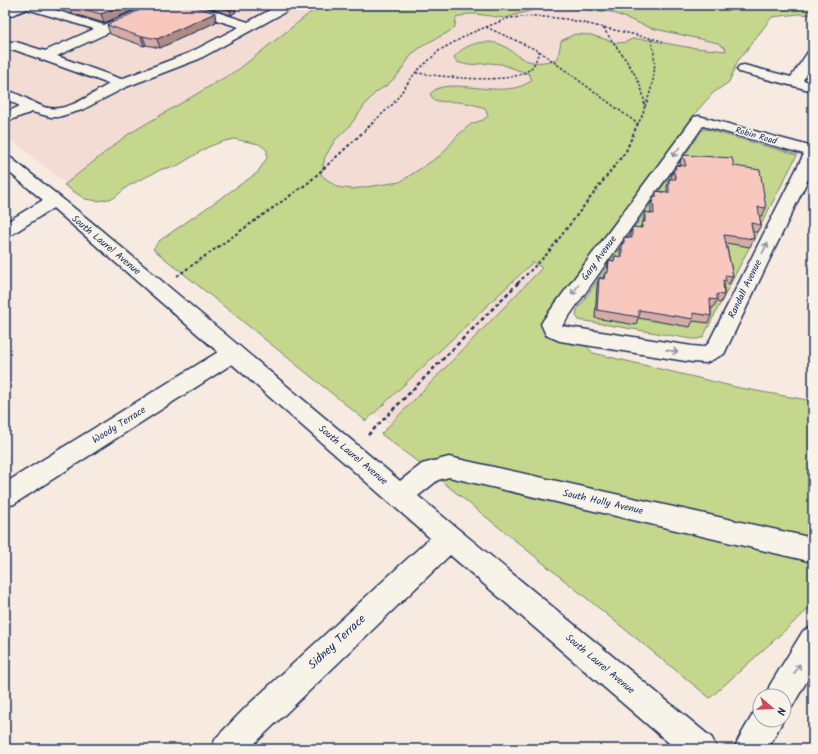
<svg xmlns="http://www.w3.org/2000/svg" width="818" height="754" viewBox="0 0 818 754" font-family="Kalam,sans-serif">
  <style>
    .built { fill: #f3dcd4 }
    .green { fill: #c5d78c; stroke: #708375; fill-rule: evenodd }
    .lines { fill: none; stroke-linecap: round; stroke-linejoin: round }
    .minor-casing { stroke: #1b2f5e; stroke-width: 3 }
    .path-far2 { stroke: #1b2f5e; stroke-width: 1.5; stroke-dasharray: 2.5 2; stroke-linecap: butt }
    .path-far1 { stroke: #1b2f5e; stroke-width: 2; stroke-dasharray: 3 2.5; stroke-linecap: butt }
    .path { stroke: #1b2f5e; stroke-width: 2.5; stroke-dasharray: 4 3; stroke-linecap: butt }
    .minor { fill: #f7f3e8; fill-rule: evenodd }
    .wall { fill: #d5aca4; stroke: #1b2f5e }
    .shaded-wall { fill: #ae8c86; stroke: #1b2f5e }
    .building { fill: #f8c8bf; stroke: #1b2f5e }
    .oneway { stroke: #8991a3 }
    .labels { text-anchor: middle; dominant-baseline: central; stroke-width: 3; stroke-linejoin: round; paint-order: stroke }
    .far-street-label { font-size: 9px; fill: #1b2f5e; stroke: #f7f3e8 }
    .street-label { font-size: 10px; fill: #1b2f5e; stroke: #f7f3e8 }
    .near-street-label { font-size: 12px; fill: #1b2f5e; stroke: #f7f3e8 }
  </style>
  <rect width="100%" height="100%" fill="#f7eae0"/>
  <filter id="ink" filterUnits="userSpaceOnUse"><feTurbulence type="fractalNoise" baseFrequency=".025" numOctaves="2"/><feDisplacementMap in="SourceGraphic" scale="8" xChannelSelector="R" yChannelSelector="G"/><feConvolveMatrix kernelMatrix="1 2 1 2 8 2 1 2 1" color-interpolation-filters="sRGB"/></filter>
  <g filter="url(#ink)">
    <path class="built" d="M44 5H366L65 183 5 134V22Z
      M370 5H582L738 42 418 447 166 250 301 155Z"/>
    <path class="green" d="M320 5H813V15L799 14 772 17 737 62 729 82 713 93 696 112 563 320 593 353 740 388 813 401V605L710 698 423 466 381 434 542 268 533 262 366 421 153 249 159 241 257 173 267 158V150L259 144 234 139 221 142 208 147 177 166 162 169 128 186 114 198 98 201 85 199 64 185 127 135 239 69ZM560 7 611 12 651 28 718 43 726 49V51L686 47 643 39H632L626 42 617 43 591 35 575 34 561 41 558 58C547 63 531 65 520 57 514 53 508 48 502 45 485 38 465 44 454 57L457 62 468 65 489 63 501 64 529 74 532 80C505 103 447 73 430 94L434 100C445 103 449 101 459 102 468 103 476 105 485 108L488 116 483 120 471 124 458 135 441 155 400 182 352 189 337 187 321 175 325 157 335 140 349 127 367 102 375 93 387 85 397 76 412 54 425 44 447 33 455 27 456 18 467 14H476L505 18 536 9Z
      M705 129 797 155 703 337 698 339H692L579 320 576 316 577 310 702 130Z"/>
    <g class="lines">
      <g class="minor-casing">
        <path id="minor" d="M16 5H39L104 25 149 5H165L163 8 57 56 121 79 189 53 239 27 187 11 185 8 187 5H195L248 22 277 6H285L287 9 285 12 199 59 126 87 82 110 58 117H51L32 112 5 122V113L20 106 5 99V90C19 93 31 102 44 107 66 114 91 94 109 84L15 50H5V42H16L45 51 94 29 27 9 5 18V10Z
          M813 51V65L803 80 813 83V91L739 72 737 69 739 66 744 65 791 77 808 52Z
          M699 116 813 147V169L724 354 706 363 692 362 560 341 546 335 541 324 544 319 694 117ZM703 126 804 154 708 344 703 347 692 346 562 326Z
          M5 156 11 158 89 220 400 481 422 464 449 457 813 538V562L449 477 438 480 418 496 712 738 717 749H676L450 555 249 749H211L216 738 247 706 430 538 232 364 14 504 5 507V483L218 352 53 208 11 235 5 237V223L43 200 5 169Z
          M813 626V670L792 707 784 710V696H766L770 685 803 631Z
          M760 707V720H783L768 749H734L739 738 756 709Z"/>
      </g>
      <path class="path-far2" d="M486 27 539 51 638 124
        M603 28C617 49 648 83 644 110 643 114 640 120 638 124
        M416 73C442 76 508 86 529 70 535 65 537 58 539 51
        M645 107C654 83 658 64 651 39
        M371 124 393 104 415 73 440 50 471 33 509 18 535 16 566 19 663 41"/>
      <path class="path-far1" d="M637 123 638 124
        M177 276 308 183 373 123
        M518 283 548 253 626 151 638 123"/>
      <path class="path" d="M368 435 519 282"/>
      <use href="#minor" class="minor"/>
    </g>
    <path class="wall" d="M68 5H145L104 23 71 13Z
      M200 5H223L235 8 236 12 231 15Z
      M216 22 160 48 146 45 144 46 110 34 107 25Z
      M683 155 734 166 766 208 762 216H759L761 225 757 232H752L754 239 750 247 726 243 733 276 729 284 725 283 724 287V295L721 303 716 302 713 308H711V316L708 323 693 321 690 327 638 318 636 325 595 318 597 285 599 278H603L605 273H606L607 268 609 260 614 261 615 256 620 257V251L624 237 630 238V234L632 227 640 228 642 222H643L645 212 651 213V204L653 196H654L656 191 667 192V186L669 179H671V177L675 165 681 166 680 162Z"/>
    <path class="shaded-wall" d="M123 5H145L104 23 101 14Z
      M235 8 236 12 231 15 230 10Z
      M215 13 216 22 160 48 157 39Z
      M143 36 146 45 144 46 141 37Z"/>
    <path class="building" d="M70 5H123L101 14Z
      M151 5H189L215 13 157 39 143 36 141 37 107 25Z
      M214 5H223L235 8 230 10Z
      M683 155 732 158 734 166 760 170 766 208 758 207 761 225 751 223 754 239 724 235 733 276 725 275 726 281 723 280 724 295 717 294V300L710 299 711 316 693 313V319L639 310V317L597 310 599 278 604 279 605 273H608L609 260 614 261 615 256 622 257V243H624V237L632 238V227L642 228V222H645V212L654 214 653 196 656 197V191L669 193V179H676L673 169H676L675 165 686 166Z"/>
    <defs><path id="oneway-shaft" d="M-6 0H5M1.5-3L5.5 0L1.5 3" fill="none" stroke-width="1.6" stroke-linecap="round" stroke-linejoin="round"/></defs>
    <g class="oneway">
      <use href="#oneway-shaft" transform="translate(676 152) rotate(126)"/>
      <use href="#oneway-shaft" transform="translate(765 248) rotate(-64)"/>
      <use href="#oneway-shaft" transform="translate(575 290) rotate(126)"/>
      <use href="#oneway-shaft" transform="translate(672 351) rotate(9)"/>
      <use href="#oneway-shaft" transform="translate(797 669) rotate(-60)"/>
    </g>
  </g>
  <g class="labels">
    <g class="far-street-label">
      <text transform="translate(756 136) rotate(16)">Robin Road</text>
    </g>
    <g class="street-label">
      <text transform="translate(106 245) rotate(40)">South Laurel Avenue</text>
      <text transform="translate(599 258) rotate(-54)">Gary Avenue</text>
      <text transform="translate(745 289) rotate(-64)">Randall Avenue</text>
      <text transform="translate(119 425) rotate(-32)">Woody Terrace</text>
      <text transform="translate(353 455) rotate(40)">South Laurel Avenue</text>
      <text transform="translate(603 502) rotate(13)">South Holly Avenue</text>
      <text transform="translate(600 664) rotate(40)">South Laurel Avenue</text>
    </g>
    <g class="near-street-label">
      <text transform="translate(337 642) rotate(-43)">Sidney Terrace</text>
    </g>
  </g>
  <rect width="818" height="754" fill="none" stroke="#f7f3e8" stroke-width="20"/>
  <rect x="10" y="10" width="798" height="734" fill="none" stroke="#1b2f5e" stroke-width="1.5" filter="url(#ink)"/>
  <g transform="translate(772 708) rotate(109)"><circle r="19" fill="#f7f3e8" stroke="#9fa5b1"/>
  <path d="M0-3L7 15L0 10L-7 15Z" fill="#d1495b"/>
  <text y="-6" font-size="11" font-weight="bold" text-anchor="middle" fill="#1b2f5e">N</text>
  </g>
</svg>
